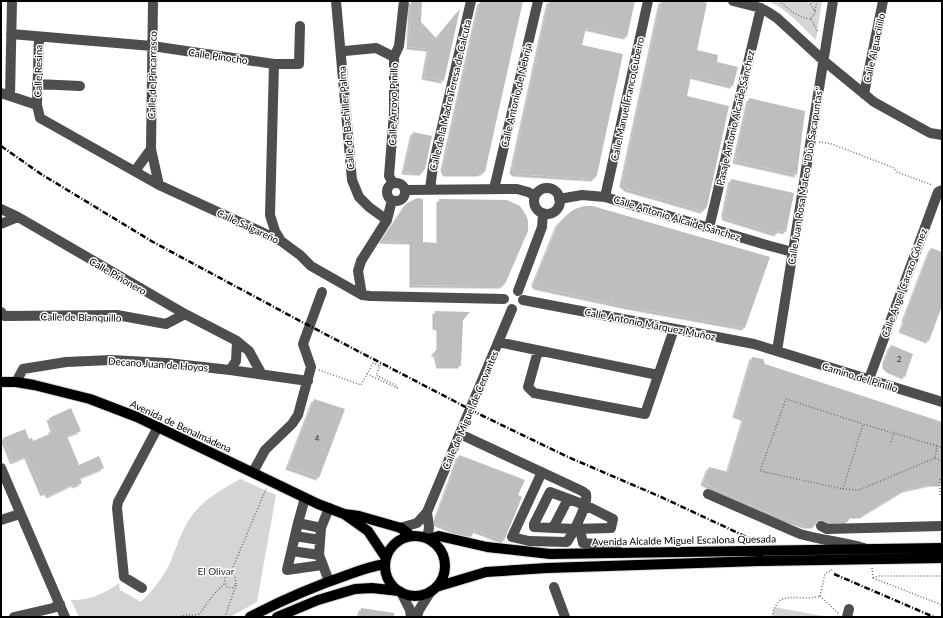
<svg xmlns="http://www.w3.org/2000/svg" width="943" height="618" viewBox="0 0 943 618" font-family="Lato,sans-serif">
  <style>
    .green { fill: #d5d5d5 }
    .building { fill: #bebebe; filter: url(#shadow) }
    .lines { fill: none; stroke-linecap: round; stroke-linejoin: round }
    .major-casing { stroke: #dbdbdb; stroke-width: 12 }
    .path { stroke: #707070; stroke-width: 1.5; stroke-dasharray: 1 2; stroke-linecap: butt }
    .minor { stroke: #4e4e4e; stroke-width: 10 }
    .major { stroke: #000; stroke-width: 10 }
    .rail { stroke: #000; stroke-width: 2.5; stroke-dasharray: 6 2 1 2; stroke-linecap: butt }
    .labels { text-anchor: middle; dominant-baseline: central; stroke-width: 3; stroke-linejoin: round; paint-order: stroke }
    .number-label { font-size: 8px; fill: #303030 }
    .street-label { font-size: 10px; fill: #000; stroke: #fff }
    .park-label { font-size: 10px; fill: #2c2c2c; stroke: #fff }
  </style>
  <defs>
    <filter id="shadow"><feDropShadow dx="-2.5" dy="2.5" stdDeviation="0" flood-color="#0004"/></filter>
  </defs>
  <rect width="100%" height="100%" fill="#fff"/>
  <path class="green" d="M768 1H822L816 40C801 26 787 9 768 1Z
    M240 479 276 495 257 602 230 617H79L71 600C88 601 106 593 119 583L120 590 141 602C152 591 162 579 169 565 176 550 181 530 191 517 202 500 223 489 240 479Z
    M774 607 829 617H772Z"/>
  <path class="building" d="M411 1H422L421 22 436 38 460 9 444 81 424 77 429 49 409 47Z
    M480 1H523L485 172 479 174H447L445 173 443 168Z
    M549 1H635L627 37 586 28 582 45 623 54 597 175 594 179 515 174 512 171Z
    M661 1H700L707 3 697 50 718 55 717 62 738 67 733 86 691 76 687 96 729 106 707 207 703 211 627 189 622 184Z
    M749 98 805 111 797 175 735 161Z
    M413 132 432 136 425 169 422 173 404 172Z
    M731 179 794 193 786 232 779 230 777 234 725 218 724 213Z
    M417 198 423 199V242L439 243V199L507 200 520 206 526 215 528 221V231L506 282 504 285 500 286 412 285V242L381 241 406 204Z
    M584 206H593L603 209 770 257 745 328 624 306 536 287 534 283 558 224 569 213 575 209Z
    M931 248 942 252V306L929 341 901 330 905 320 904 319Z
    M435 311 470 312 463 320 461 366H439L436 354H433L439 347V328L435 327Z
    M891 345 913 354 905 377 889 370 885 366V361Z
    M752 357 763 359 765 364 942 422V484H931L905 490 862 516H850L848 522H828L820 520 817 521 815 526H806L768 513 703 483 709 467 728 472 744 418 735 415Z
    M314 399 345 409 319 478 288 467Z
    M71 408 81 431 67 436 79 465 99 456 104 468 80 478 82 483 75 486 74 484 49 496 47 492 43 494 27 456 13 462 3 438 25 429 29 439 32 438 33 441 52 433 51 430 53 429 49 418Z
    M459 455 525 480 518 495 522 497 504 541 475 530 471 537 468 536 435 523V521Z
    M361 608 394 613V617H359Z"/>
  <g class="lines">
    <g class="major-casing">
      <path id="major" d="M1 382H16L34 385 90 399 137 417 318 504 344 514 359 516 401 528 411 536
        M344 514 368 531 386 558
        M385 566a30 30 0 1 1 60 0a30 30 0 1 1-60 0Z
        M429 539 439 536 487 547 550 554 942 548
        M436 587 486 572 547 568 759 561 942 558
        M250 617C282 600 315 586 350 574 361 570 373 566 385 564
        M277 617 318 600 355 589 372 588 399 591"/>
    </g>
    <path class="path" d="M779 1C790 10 796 17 811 19
      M809 1 815 12 811 19 818 32
      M815 11 817 1
      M819 142 832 144 894 168 897 172 932 185
      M319 370 361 385 373 363 380 366
      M367 374 397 388V386L376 375 381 364
      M891 442 894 433
      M937 446 942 447
      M935 458 942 461
      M940 479V496H942
      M843 489 863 424 937 446 935 458 859 490 843 489 760 471 786 399 863 424
      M872 568 873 578
      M230 574 225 578V583L227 587 232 588 236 585 235 576 230 574 266 489
      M873 578 942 605
      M873 578 878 576H942
      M820 596 825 574 833 569
      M820 596 839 614
      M177 617 187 615H197
      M197 617 214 594 225 583
      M225 617 236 585
      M772 617C778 586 798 603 820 596"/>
    <path class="minor" d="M153 1 151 149 159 185
      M336 1 352 180 359 197 369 207 387 220
      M733 1 761 8 768 12 777 18 824 61 874 102 930 133 942 135
      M11 34 152 46 274 64H299L300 26
      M39 37 37 105 40 118 159 185 281 241 300 255 311 266 362 295 370 296 504 299
      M345 51 376 48 394 57
      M274 64 270 215 275 231 281 241
      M37 84 80 86
      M1 93 37 105
      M864 94 883 1
      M10 96 12 1
      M135 171 151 149
      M387 192a9 9 0 1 1 18 0a9 9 0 1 1-18 0Z
      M393 183 389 176 394 113V57L399 46 404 1
      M534 201a13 13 0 1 1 26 0a13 13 0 1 1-26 0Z
      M430 189 433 166 471 1
      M494 189 538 1
      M405 190 517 189 528 192 535 196
      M605 197 648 1
      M559 199 582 195 605 197 770 246 793 252
      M1 209 18 217 185 314 237 341 249 351 261 373
      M1 224 18 217
      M709 228 761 8
      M518 291 542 227 543 213
      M362 295 358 271 361 261 387 220 392 200
      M523 300 754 344 942 402
      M1 312 4 316 117 315 166 324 185 314
      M498 342 658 375
      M538 351 528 387 534 393 645 414 674 329
      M777 351 833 1
      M230 370 236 361 237 341
      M869 379 938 192 942 190
      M16 382 23 369 66 362 111 360 167 363 230 370 308 381
      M460 434 582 491 586 494C588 505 579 518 575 529L534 527V524L550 492 585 505 613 519 611 528 575 529 581 534 583 543C597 544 609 545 621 553
      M1 468 65 617
      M253 472 265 450 292 424 298 415 311 367 303 344 322 292
      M542 472 512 537 529 541 567 542 575 529
      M708 494 800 534C821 540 843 542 864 548
      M305 498 298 523 287 570 322 565
      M1 520 20 514
      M298 523 321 528
      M821 526 827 529 942 526
      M400 528 417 523 427 512 512 309
      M553 528 568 499
      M295 536 320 540
      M427 538 429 528 427 512
      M292 551 319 555
      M329 581 319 555 321 528 329 508
      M554 587 565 617
      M142 588 124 577 117 508 118 502 158 427
      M401 592 410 610 411 617
      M14 617 53 608 60 604
      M417 617 419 610 431 591
      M847 617 849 609"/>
    <use href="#major" class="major"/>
    <path class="rail" d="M1 146 41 174 153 242 302 322 481 415 568 457 661 497 751 539
      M834 574 934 617"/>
  </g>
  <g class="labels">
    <g class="number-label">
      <text x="899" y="359">2</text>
      <text x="317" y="438">4</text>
    </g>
    <g class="street-label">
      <text transform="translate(874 48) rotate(-78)">Calle Alguacilillo</text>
      <text transform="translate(218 56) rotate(8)">Calle Pinocho</text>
      <text transform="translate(38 71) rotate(-89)">Calle Resina</text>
      <text transform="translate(152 75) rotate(-89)">Calle de Pincarrasco</text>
      <text transform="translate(450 95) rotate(-77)">Calle de la Madre Teresa de Calcuta</text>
      <text transform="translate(516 95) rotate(-77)">Calle Antonio de Nebrija</text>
      <text transform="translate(627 99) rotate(-78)">Calle Manuel Franco Cubeiro</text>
      <text transform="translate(393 104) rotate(-89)">Calle Arroyo Pinillo</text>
      <text transform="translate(346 118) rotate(-95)">Calle de Bachiller Palma</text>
      <text transform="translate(735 118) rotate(-77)">Pasaje Antonio Alcaide Sánchez</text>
      <text transform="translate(805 176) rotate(-81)">Calle Juan Rosa Mateo "Dúo Sacapuntas"</text>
      <text transform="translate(677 218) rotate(17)">Calle Antonio Alcaide Sánchez</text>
      <text transform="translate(248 226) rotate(25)">Calle Salgareño</text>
      <text transform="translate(118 276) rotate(30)">Calle Piñonero</text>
      <text transform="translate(904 283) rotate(-70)">Calle Ángel Carazo Gómez</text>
      <text transform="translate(81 317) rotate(1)">Calle de Blanquillo</text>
      <text transform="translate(650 324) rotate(11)">Calle Antonio Márquez Muñoz</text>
      <text transform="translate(158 364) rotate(4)">Decano Juan de Hoyos</text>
      <text transform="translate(860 377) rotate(17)">Camino del Pinillo</text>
      <text transform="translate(470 410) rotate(-67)">Calle de Miguel de Cervantes</text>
      <text transform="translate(181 426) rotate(25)">Avenida de Benalmádena</text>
      <text transform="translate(684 540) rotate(-1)">Avenida Alcalde Miguel Escalona Quesada</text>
    </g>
    <g class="park-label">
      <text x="216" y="571">El Olivar</text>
    </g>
  </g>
  <rect width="943" height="618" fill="none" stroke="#000000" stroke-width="4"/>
</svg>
